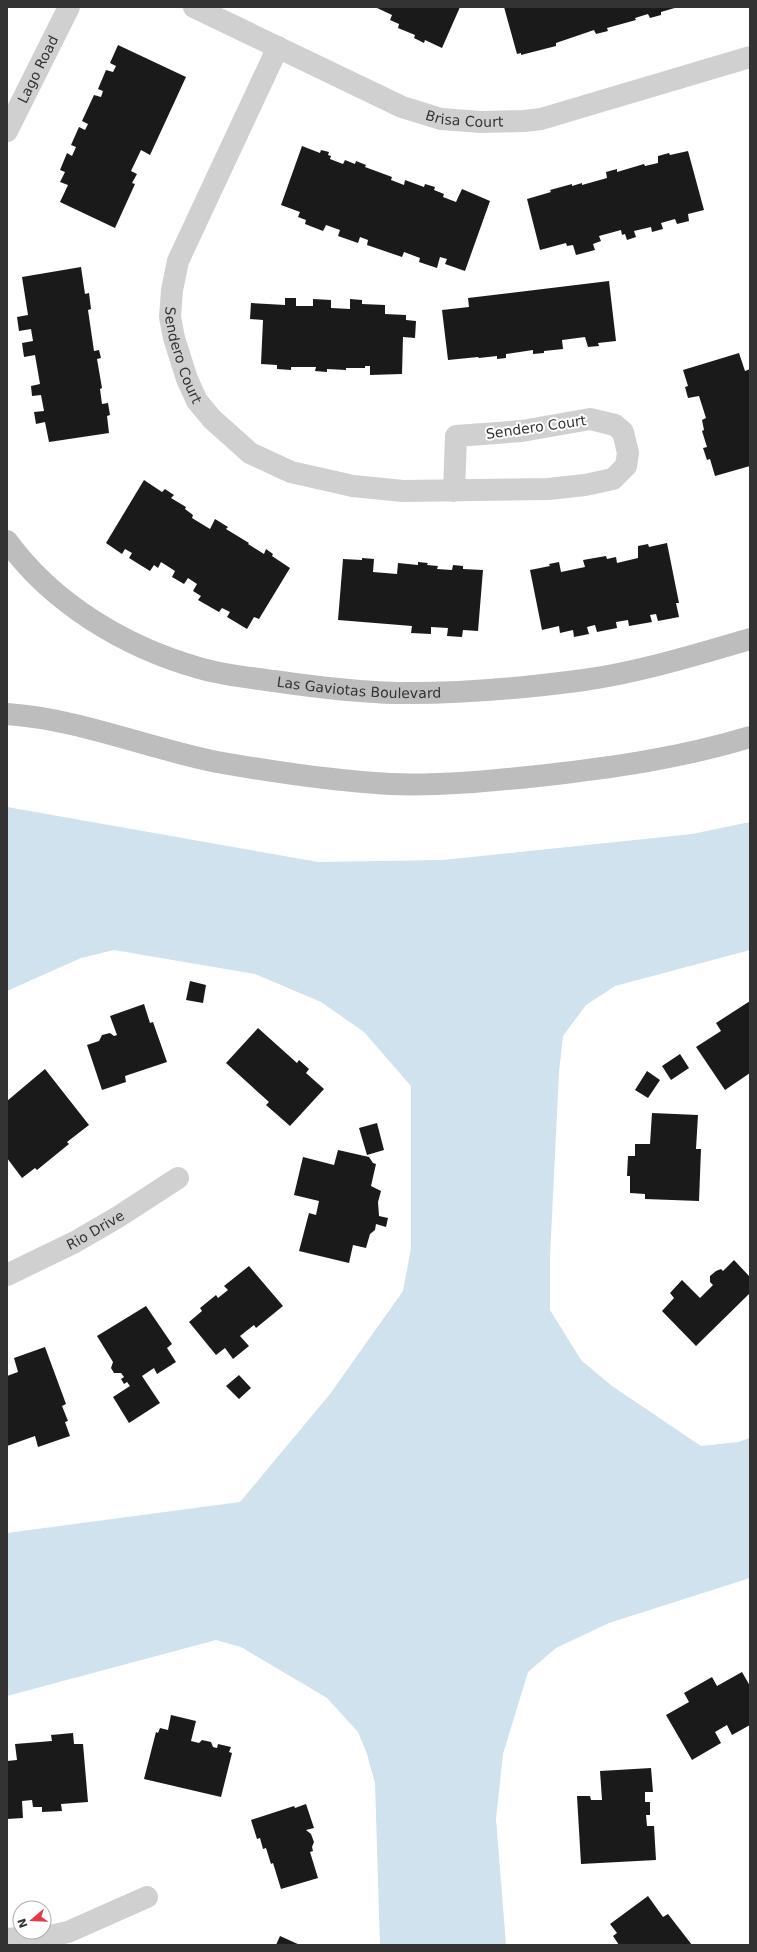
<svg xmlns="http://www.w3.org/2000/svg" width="757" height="1952" viewBox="0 0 757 1952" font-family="'DejaVu Sans',sans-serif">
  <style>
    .water { fill: #cfe2ee }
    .building { fill: #1a1a1a }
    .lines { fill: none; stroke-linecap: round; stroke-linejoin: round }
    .street { stroke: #d0d0d0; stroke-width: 22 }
    .secondary { stroke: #bdbdbd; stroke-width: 22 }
    .labels { text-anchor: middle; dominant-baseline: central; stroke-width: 4; stroke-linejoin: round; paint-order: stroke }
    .street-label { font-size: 14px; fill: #333; stroke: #fff }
  </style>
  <rect width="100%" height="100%" fill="#fff"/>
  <path class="water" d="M7 807 318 862 443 860 692 834 750 822V950L615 986 586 1005 563 1036 559 1072 550 1257V1310L581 1360 612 1386 701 1446 738 1442 750 1438V1578L609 1623 556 1648 528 1672 503 1754 496 1819 506 1945H380L375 1783 367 1754 358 1732 327 1698 241 1647 216 1640 7 1696V1533L240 1502 330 1394 403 1291 411 1248V1086L364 1032 321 1002 255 974 114 950 81 958 7 991Z"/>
  <path class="building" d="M375 7H460L442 48 425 40 424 43 414 38 415 35 398 28 399 24 390 20 392 15Z
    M504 7H678L661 12V15L650 18 648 14 635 18 636 20 607 28 608 31 596 34 594 30 556 43V46L521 55V53L517 54Z
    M118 45 186 77 150 155 141 150 131 171 137 174 132 183 135 184 115 228 60 202 68 185 60 182 65 172 60 170 67 153 72 156 76 147 71 145 79 127 85 130 88 124 82 121 94 95 101 97 103 91 98 89 106 70 113 72 116 66 110 63Z
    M302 146 320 153 321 150 329 152 328 155 331 156 330 159 343 164 345 160 355 164 356 161 366 165 365 167 392 177 391 180 404 185 405 180 424 187 425 184 435 187 434 190 444 194 443 197 456 202 462 189 490 201 465 271 445 264 447 259 440 257 437 268 419 262 420 258 404 252 402 257 367 245 368 240 360 237 358 243 338 236 340 230 326 225 323 231 305 224 306 220 298 217 300 212 281 205Z
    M688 151 704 210 688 214 689 221 677 224 675 219 661 223 663 229 652 232 651 227 634 231 636 237 627 240 625 234 622 235 621 230 599 236 601 241 593 244 595 250 576 255 573 245 567 246 566 243 540 250 527 199 551 192 550 190 572 184V186L582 183V185L607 178 606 172 617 169V172L644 164 645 166 658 163V156L669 153 670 155Z
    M81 267 85 294 89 293 91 309 88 310 94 351 99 350 101 358 97 359 102 388 100 389 102 404 108 403 110 415 107 416 109 433 49 442 45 422 36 424 34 412 44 411 41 395 32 396 31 386 40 384 35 355 24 357 22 343 33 341 31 329 19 331 17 317 28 315 22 277Z
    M609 281 616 341 598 343 599 346 588 347 585 337 562 340 563 349 544 351V353L533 354V350L506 354V358L497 359V356L479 358 478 357 448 360 442 310 469 307 468 298Z
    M285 298H296V306H313V299L331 300V308L350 309V299L362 300V304L385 305V314L406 315V320L416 321 415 338 403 337 402 374 370 375V366H365V368H346V370L327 369V372L315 371 316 367H291V370L277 369V365L261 364 263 320 250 319 251 303 285 305Z
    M739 353 745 371 750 369V466L715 476 710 459 707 460 703 448 707 447 702 431 704 430 702 420 706 418 699 396 688 398 685 387 688 386 683 370Z
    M144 480 162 492 165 489 174 495 171 498 186 507 185 509 193 515 192 518 210 529 215 519 228 527 226 529 249 543 248 544 264 554 266 549 273 554 272 556 290 568 259 619 254 617 247 629 227 617 230 612 222 608 219 612 198 600 201 596 193 591 197 584 188 578 184 584 172 577 175 571 161 562 158 568 154 565 150 571 129 558 132 553 125 549 122 554 106 543Z
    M667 543 679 603H676L679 617 658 621 656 614 650 615 652 622 629 626 628 620 616 622 617 628 597 632 595 625 587 627 589 634 574 637 573 630 560 633 559 626 542 630 530 570 550 566 549 564 559 562 561 572 585 567 583 560 606 556 607 559 616 557 617 563 638 558V546L648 544 649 547Z
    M362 558 374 559 373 572 397 574 398 563 418 565V562L428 563 427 565 438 566 437 569 452 570 453 565 463 566V569L483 570 478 631 463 630 462 637 447 636 448 628 431 627V634L411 633 412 626 338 620 343 559 362 560Z
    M190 981 206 985 203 1003 186 1000Z
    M750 1001V1073L725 1090 696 1047 721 1031 716 1023Z
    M144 1004 150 1023 153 1022 167 1062 125 1076 126 1082 102 1090 87 1045 99 1041 102 1035 110 1033 114 1036 117 1035 110 1016Z
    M258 1028 297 1063 299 1060 309 1069 306 1073 324 1089 290 1126 266 1105 269 1102 226 1063Z
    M680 1054 689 1068 671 1080 662 1066Z
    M45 1069 89 1125 67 1142 69 1144 37 1170 35 1168 22 1178 7 1158V1101Z
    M647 1071 660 1080 648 1098 635 1090Z
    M652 1113 698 1115 696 1149H701L699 1201 645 1199V1194L630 1193V1176H627L628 1156H635V1144H650Z
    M377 1123 384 1150 367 1155 359 1128Z
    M338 1150 369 1157 373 1163 376 1164 371 1186 381 1191 378 1202 379 1216 388 1218 386 1227 376 1224 375 1230 370 1234 366 1248 353 1245 349 1263 299 1251 309 1213 316 1215 319 1201 294 1195 303 1157 334 1165Z
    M734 1260 750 1277V1293L696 1346 662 1311 674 1298 670 1293 682 1280 700 1298 713 1285 710 1282V1276L716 1271 721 1269 723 1271Z
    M249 1266 283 1306 256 1328 254 1325 240 1336 249 1346 233 1359 225 1348 216 1355 189 1322 202 1311 200 1308 216 1295 218 1298 228 1290 224 1286Z
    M146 1306 172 1344 167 1348 176 1362 157 1374 154 1368 142 1376 160 1403 129 1423 113 1397 130 1386 127 1382 124 1384 121 1379 124 1377 121 1373H114L111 1368 113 1362 97 1336Z
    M45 1347 66 1404 62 1406 68 1421 65 1422 70 1436 38 1447 35 1436 7 1446V1376L18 1372 14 1358Z
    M239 1375 251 1388 239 1399 226 1386Z
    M742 1672 750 1686V1725L732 1735 727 1725 715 1732 721 1743 692 1760 666 1715 689 1702 684 1693 712 1677 717 1686Z
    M171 1715 196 1721 191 1741 199 1743 202 1740 211 1742 213 1747 217 1748 218 1744 231 1747 229 1752 232 1753 221 1797 144 1779 156 1732 158 1733 160 1728 168 1730Z
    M73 1733 74 1744H83L88 1802 61 1804 62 1811 42 1812V1807H33L32 1800 22 1801 23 1818 7 1819V1761L17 1760 15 1744 52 1741 51 1735Z
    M651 1768 653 1792H645V1802H650V1815H646L647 1826H654L656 1860 581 1864 577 1796H590L591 1800H602L600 1771Z
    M306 1804 314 1828 306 1830 311 1834 314 1842 312 1847 313 1851 310 1852 318 1878 281 1889 273 1863 271 1864 266 1848 263 1849 260 1838 257 1839 251 1820 294 1806 295 1808Z
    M648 1896 663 1917 668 1914 692 1945H619L613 1936 617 1933 610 1924Z
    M280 1936 300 1945H276Z"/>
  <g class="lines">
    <g class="street">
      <path id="s1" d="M194 7 402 107 441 119 481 122 524 121 541 119 750 57"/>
      <path id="s2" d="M278 47 178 261 172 290 170 317 174 338 187 379 197 401 212 419 250 453 291 472 353 486 403 491 548 489 585 485 613 479 626 466 628 453 623 432 615 425 590 419 522 431 456 436 454 491"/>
      <path id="s3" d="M7 131 69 7"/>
      <path id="s4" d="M7 1275 75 1242 118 1217 178 1178"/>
      <path d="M7 1939 54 1935 68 1932 147 1897"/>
    </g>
    <g class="secondary">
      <path id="s5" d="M7 541C53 604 125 647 199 668 223 675 250 678 274 681 315 687 356 692 397 693 457 694 524 688 584 680 640 672 695 655 750 639"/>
      <path d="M7 714C79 719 147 748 217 762 274 772 333 781 390 784 440 786 489 781 538 776 610 768 681 758 750 737"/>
    </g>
  </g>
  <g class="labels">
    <g class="street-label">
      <text stroke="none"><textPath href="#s3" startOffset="69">Lago Road</textPath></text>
      <text stroke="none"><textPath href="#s1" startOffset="295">Brisa Court</textPath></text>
      <text stroke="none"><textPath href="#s2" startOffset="333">Sendero Court</textPath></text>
      <text transform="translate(536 427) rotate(-8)">Sendero Court</text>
      <text stroke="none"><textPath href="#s5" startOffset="396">Las Gaviotas Boulevard</textPath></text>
      <text stroke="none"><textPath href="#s4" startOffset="99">Rio Drive</textPath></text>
    </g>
  </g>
  <rect width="757" height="1952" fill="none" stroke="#333333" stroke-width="16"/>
  <g transform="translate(32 1920) rotate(251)"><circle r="19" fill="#ffffff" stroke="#adadad"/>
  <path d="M0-3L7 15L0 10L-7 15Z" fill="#e63946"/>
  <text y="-6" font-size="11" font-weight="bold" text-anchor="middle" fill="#333333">N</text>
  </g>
</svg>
